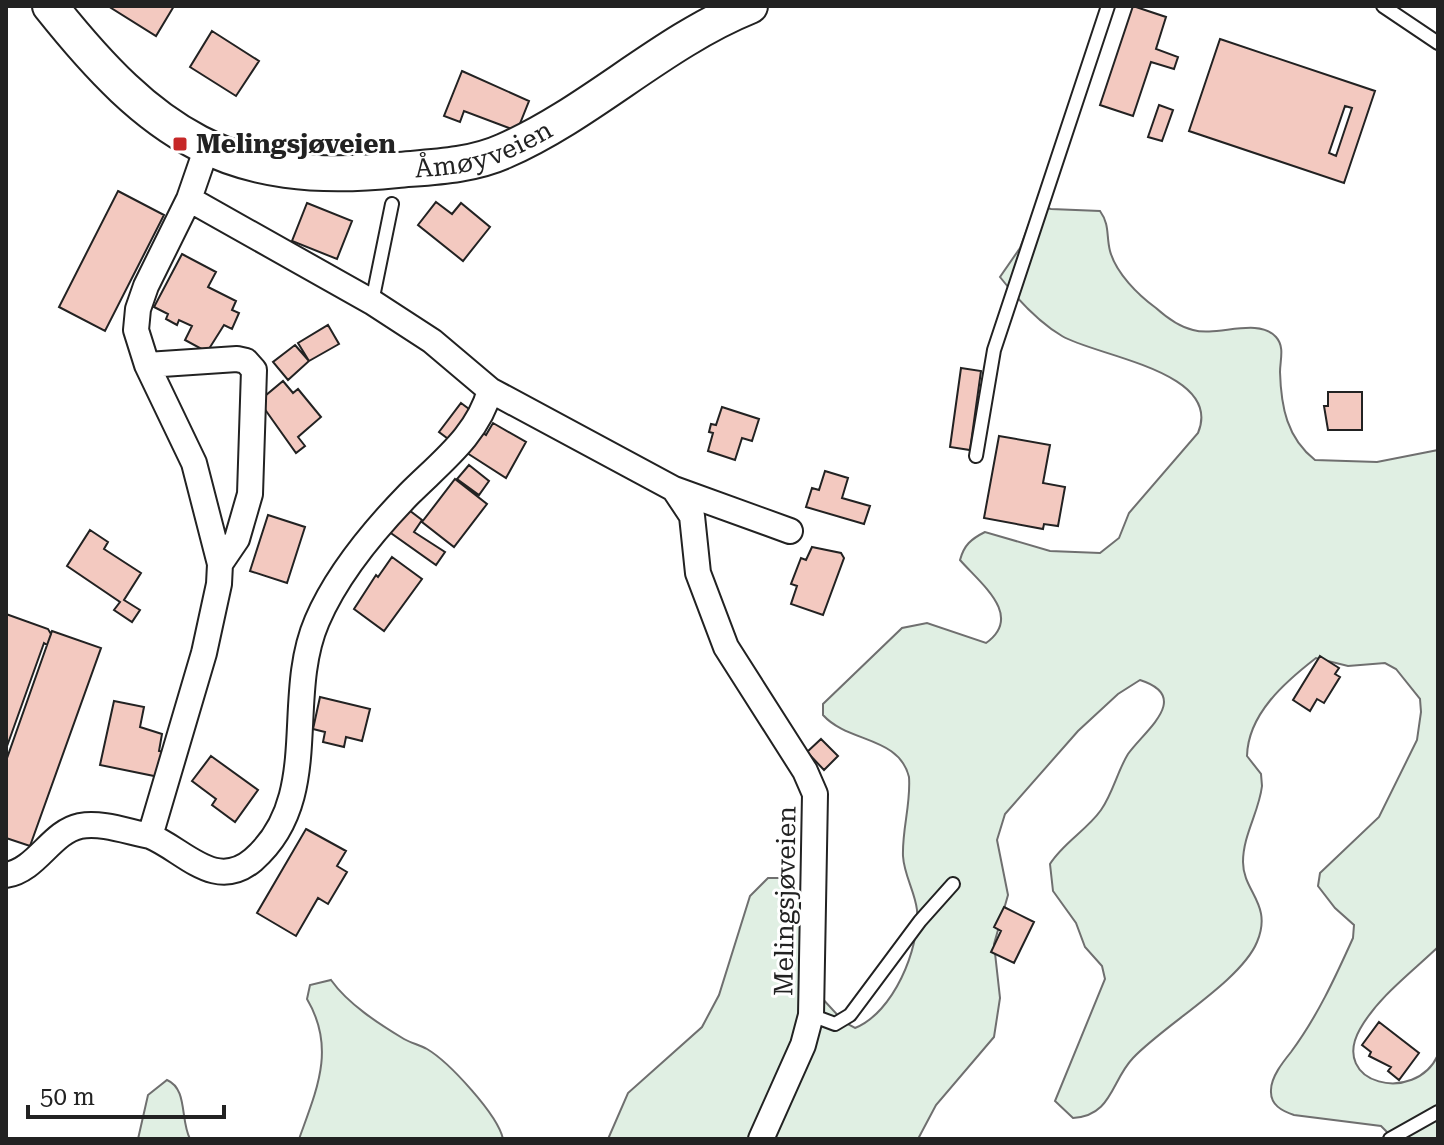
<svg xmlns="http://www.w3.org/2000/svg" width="1444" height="1145" viewBox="0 0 1444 1145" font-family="'Roboto Serif',serif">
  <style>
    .green { fill: #e0efe3; stroke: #6f6f6f; stroke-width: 2 }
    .building { fill: #f3c9c0; stroke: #222; stroke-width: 2; fill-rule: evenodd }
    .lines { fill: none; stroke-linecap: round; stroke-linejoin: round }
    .lane-casing { stroke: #222; stroke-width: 16 }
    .street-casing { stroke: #222; stroke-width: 28 }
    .secondary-casing { stroke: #222; stroke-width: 38 }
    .lane { stroke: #fff; stroke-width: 12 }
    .street { stroke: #fff; stroke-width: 24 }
    .secondary { stroke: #fff; stroke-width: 34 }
    .poi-dot { fill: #c62828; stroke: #fff; stroke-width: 3 }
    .labels { text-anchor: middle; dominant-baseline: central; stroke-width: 6; stroke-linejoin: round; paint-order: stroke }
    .poi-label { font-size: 26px; font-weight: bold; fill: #222; stroke: #fff; text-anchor: start }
    .street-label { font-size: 26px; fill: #222; stroke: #fff }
  </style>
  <rect width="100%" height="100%" fill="#fff"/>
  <path class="green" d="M1036 205 1051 209 1100 211C1110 225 1106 235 1110 251 1116 273 1138 295 1156 308 1166 317 1180 327 1193 330 1217 337 1258 317 1276 337 1285 347 1280 360 1280 372 1281 407 1287 438 1315 460L1377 462 1438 450V947C1412 972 1378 997 1360 1029 1329 1084 1415 1105 1438 1055V1139H1394L1381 1126 1294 1115C1282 1111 1270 1105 1271 1090 1271 1077 1283 1062 1291 1052 1317 1017 1335 978 1353 938L1354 925 1335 908 1318 886 1320 873 1379 817 1417 740 1421 712 1420 699 1396 669 1385 663 1348 666 1316 658C1285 682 1248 714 1247 756L1261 774 1262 786C1259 812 1243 835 1243 862 1243 892 1273 904 1257 942 1241 981 1164 1025 1133 1058 1111 1081 1112 1116 1073 1118L1055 1101 1105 979 1102 966 1085 947 1076 923 1053 891 1050 864C1063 843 1087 830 1101 810 1113 793 1117 772 1128 754 1144 731 1193 697 1140 680L1118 694 1078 731 1005 814 997 840 1008 895 994 944 1000 998 994 1037 936 1105 918 1139H608L628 1093 702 1027 719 995 750 896 768 878H781L807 905 808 983 844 1022 855 1028C893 1013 920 949 917 910 915 892 904 875 903 856 902 829 911 804 909 777 899 736 848 743 823 715V704L902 628 927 623 986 643C1024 616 981 584 960 560 964 545 971 539 985 532L1050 551 1100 553 1119 538 1129 513 1198 433C1224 371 1095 356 1062 336 1037 321 1018 300 1000 277L1020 248Z
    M331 980C348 1004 379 1024 404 1039 411 1043 420 1045 427 1049 449 1062 498 1115 503 1139H299C317 1089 336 1048 307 999L310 985Z
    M167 1080C188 1089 180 1120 190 1139H138L148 1095Z"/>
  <path class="building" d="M108 6H174L156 36Z
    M1133 6 1166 17 1156 49 1178 57 1174 69 1151 62 1133 116 1100 105Z
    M212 31 259 61 236 96 190 67Z
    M1220 39 1375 91 1344 183 1189 131ZM1345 106 1352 108 1336 156 1329 153Z
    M462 71 529 101 517 131 464 111 460 122 444 116Z
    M1159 105 1173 110 1162 141 1148 137Z
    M118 191 164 215 105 331 59 307Z
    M436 202 452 214 461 203 490 227 463 261 418 225Z
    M307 203 352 221 337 259 292 241Z
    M182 254 216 272 208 287 236 301 232 310 239 313 232 329 224 325 207 352 185 340 192 326 179 320 177 325 166 319 168 314 154 307Z
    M328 325 339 344 309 361 298 343Z
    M295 345 309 361 288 380 273 362Z
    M961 368 981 371 970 450 950 447Z
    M283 381 293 393 298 389 321 417 298 437 305 446 296 453 259 401Z
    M1328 392H1362V430H1328L1324 406H1328Z
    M461 403 473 412 451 441 439 432Z
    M722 407 759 419 752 441 742 438 735 460 708 451 713 433 709 432 711 424 716 425Z
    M493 423 526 442 506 478 467 453 480 431 486 435Z
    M999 436 1050 445 1043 483 1065 487 1058 526 1044 524 1043 529 984 518Z
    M469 465 489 481 479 495 457 479Z
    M825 471 848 478 842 498 870 506 864 524 806 507 812 488 819 490Z
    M455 479 487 504 454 547 422 522Z
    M405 507 422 520 414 532 445 552 436 565 388 531Z
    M268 515 305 527 287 583 250 571Z
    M90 530 108 542 104 549 141 573 124 600 140 610 132 622 114 610 120 602 67 566Z
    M812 547 841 553 844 558 823 615 791 604 797 586 791 584 801 558 806 560Z
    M392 557 422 579 384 631 354 609 376 575 378 577Z
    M6 614 48 629 51 634 47 645 44 643 6 749Z
    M52 631 101 648 30 846 6 838V761Z
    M1320 656 1339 668 1335 674 1340 677 1324 703 1317 699 1310 711 1293 700Z
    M320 697 370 709 362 741 346 737 344 747 323 742 325 732 313 729Z
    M114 701 144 707 140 727 162 734 159 751 164 752 159 777 100 765Z
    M821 739 838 756 824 770 807 752Z
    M211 756 258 790 235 822 212 805 216 799 192 781Z
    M306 829 346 851 337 866 347 872 328 904 318 898 296 936 257 913Z
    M1004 907 1034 922 1014 963 991 952 1001 931 994 927Z
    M1379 1022 1419 1053 1399 1080 1388 1071 1391 1067 1369 1056 1371 1052 1362 1045Z"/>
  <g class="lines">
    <g class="lane-casing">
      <path id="lane" d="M1383 6 1438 43
        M372 302 392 204
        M976 456 994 350 1108 6
        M811 1015 835 1024 850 1015 920 921 953 884
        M1390 1139 1438 1112"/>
    </g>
    <g class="street-casing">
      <path id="street" d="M189 199 372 302 432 341 490 390 674 489 790 531
        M147 365 237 359 246 361 254 370 250 494 237 539 220 564
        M674 489 692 516 698 573 726 647 805 771 815 794 811 1015 803 1045 761 1139
        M150 836C184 850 215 892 253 860 324 798 283 700 317 621 337 574 374 530 409 494 441 462 478 435 490 390
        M6 875C37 870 51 832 80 826 103 822 128 832 150 836L204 653 219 584 220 564 194 463 147 365 136 330 138 309 146 286 189 199 207 147"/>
    </g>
    <g class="secondary-casing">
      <g id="secondary">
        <path id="s1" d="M50 6C152 134 228 188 397 170 432 167 471 166 504 151 591 113 661 42 750 6"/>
      </g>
    </g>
    <use href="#lane" class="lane"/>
    <use href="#street" class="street"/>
    <use href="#secondary" class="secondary"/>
  </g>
  <rect class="poi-dot" x="172" y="136" width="16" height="16" rx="4"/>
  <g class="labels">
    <g class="poi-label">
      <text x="196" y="144">Melingsjøveien</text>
    </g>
    <g class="street-label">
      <text stroke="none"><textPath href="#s1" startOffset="496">Åmøyveien</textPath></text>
      <text transform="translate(785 901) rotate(-89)">Melingsjøveien</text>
    </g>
  </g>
  <rect width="1444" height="1145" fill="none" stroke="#222222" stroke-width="16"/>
  <path d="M28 1105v12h196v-12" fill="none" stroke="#222222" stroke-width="4"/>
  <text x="40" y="1105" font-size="24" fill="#222222" stroke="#ffffff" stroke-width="6" paint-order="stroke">50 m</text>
</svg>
